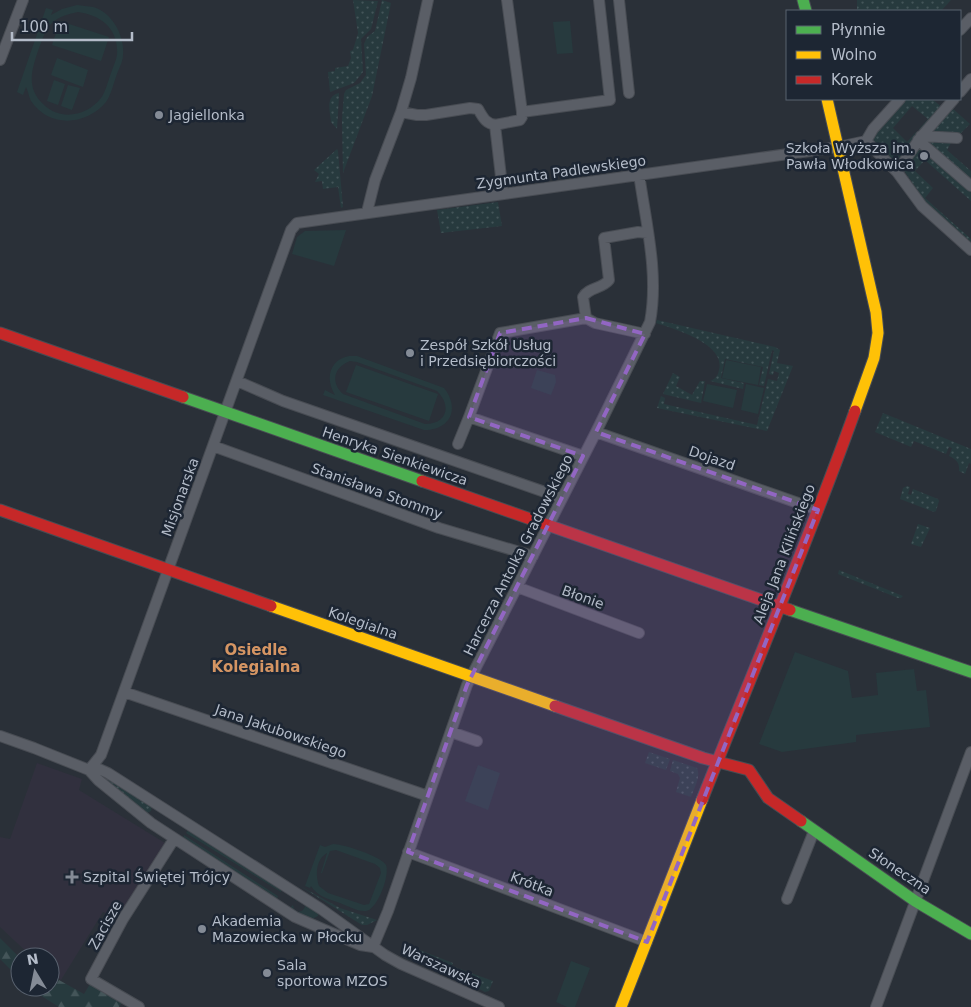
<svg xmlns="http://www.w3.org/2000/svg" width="971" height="1007" viewBox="0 0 971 1007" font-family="'DejaVu Sans',sans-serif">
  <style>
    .medical { fill: #31303e }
    .grass { fill: url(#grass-dots) }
    .forest { fill: url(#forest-firs) }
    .park { fill: #273a3e; fill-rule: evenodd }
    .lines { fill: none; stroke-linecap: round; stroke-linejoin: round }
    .street-casing { stroke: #484c53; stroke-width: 12 }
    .fast-casing { stroke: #484c53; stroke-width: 13 }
    .slow-casing { stroke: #484c53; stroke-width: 13 }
    .jam-casing { stroke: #484c53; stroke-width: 13 }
    .street { stroke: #5a5e66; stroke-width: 10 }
    .fast { stroke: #4caf50; stroke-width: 11 }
    .slow { stroke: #ffc107; stroke-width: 11 }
    .jam { stroke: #c62828; stroke-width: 11 }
    .marked { fill: #9266c3; fill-opacity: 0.2; stroke: #9266c3; stroke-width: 4; stroke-dasharray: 10 6; stroke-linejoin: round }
    .poi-dot { fill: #848b96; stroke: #1d2633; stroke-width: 2 }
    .labels { text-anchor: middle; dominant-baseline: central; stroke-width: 5; stroke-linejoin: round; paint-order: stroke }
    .poi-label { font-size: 14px; fill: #b4bcc9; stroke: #1d2633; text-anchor: start }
    .street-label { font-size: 14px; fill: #b4bcc9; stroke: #1d2633 }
    .neighbourhood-label { font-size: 15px; font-weight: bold; fill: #d59563; stroke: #1d2633 }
  </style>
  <defs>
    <pattern id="grass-dots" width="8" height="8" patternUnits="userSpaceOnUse" patternTransform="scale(1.25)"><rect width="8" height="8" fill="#273a3e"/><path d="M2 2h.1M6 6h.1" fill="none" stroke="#445559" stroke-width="1.8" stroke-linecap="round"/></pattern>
    <pattern id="forest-firs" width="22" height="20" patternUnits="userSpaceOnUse" patternTransform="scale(1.25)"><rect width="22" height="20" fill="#273a3e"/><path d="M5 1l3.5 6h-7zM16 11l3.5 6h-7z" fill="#445559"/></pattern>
  </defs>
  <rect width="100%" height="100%" fill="#2a3038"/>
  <path class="medical" d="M37 763 82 779 79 790 165 843 119 919 103 912 61 980 50 973V957H32L0 927V837L10 839Z"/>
  <path class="grass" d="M353 0 378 1 371 29 361 39 363 72 354 83 330 92 328 72 335 71V68L348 66 351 58 350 51 353 50 358 33Z
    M382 0 391 3 372 96 343 173 342 119 344 94 346 90 360 83 366 75 364 44 367 37 375 31Z
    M857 0H951L941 11H857Z
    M339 93V97L337 129 331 122C330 111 325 96 339 93Z
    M906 99H932L943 108 922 132 919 129 928 119 912 106 893 128 907 142 916 132 919 135 898 162 896 163 892 162 871 141V137Z
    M952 108 970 124 959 135 930 132Z
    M928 139 952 141 947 150 971 171V181L926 141Z
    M919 148H922L971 190V201L925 160 915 171 933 188 925 198 971 239V242L926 203 903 169Z
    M337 149 338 151 343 207 341 208 338 187 323 189 322 181 315 182 319 174 314 170Z
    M498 202 502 226 441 233 437 210Z
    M657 320 775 347 780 350 777 363 793 366 767 431 657 408 661 396 665 398 664 404 757 425 768 379 777 381 779 373 774 371 773 375 769 374 774 351 772 350 764 386 759 385 763 367 725 359 721 378 744 383 743 389 710 381C715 379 718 376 719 370 726 344 675 329 656 323Z
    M673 373 680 377 676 386 692 395 700 381H705L701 403 663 394Z
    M883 413 971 449V464L969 463 965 474 959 471C960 463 956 459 949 456L952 448 949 447 946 454 914 441 911 447 875 432Z
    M907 486 910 487 908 494 911 495 913 489 938 499 939 501 936 511 934 512 900 499 903 488Z
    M918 524 930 528 921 547 911 544Z
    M839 570 903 596 901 598H898L838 574Z
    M649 752 670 759 666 770 645 763Z
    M673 760 697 768C701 777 694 788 691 797L676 792 680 778 678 774 670 771Z
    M100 773 152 805 151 811 145 814 100 777Z
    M300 886 340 908 377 920 367 925H362Z
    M412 947 453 963 452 966 493 981 489 991 485 992 410 954Z"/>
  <path class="forest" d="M0 938 20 958V979L0 959Z
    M50 975 84 994 90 984 123 1001 119 1007H59L27 987H50Z"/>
  <path class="park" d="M77 5C82 6 88 6 93 7 112 12 125 36 123 55 123 62 118 70 116 77 113 85 111 95 106 102 87 125 50 129 31 101 29 97 28 91 26 87L23 95 17 92 46 8 53 10 51 15 62 9ZM78 12C101 15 119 29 117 55 116 61 113 67 111 73 108 81 106 91 101 98 87 116 61 121 44 105 25 88 32 69 39 48 43 38 45 29 53 22 60 16 69 14 78 12Z
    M60 21 109 37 101 61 52 45Z
    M570 21 573 53 557 54 553 22Z
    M57 58 88 70 83 87 51 75Z
    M54 80 65 84 58 105 47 101Z
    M68 85 80 88 72 110 61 106Z
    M346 230 334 266 292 254 297 237 305 231Z
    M349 356H357L444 388C460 408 451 430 424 430L323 395 325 390 335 395C325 379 329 360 349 356ZM350 361 357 362 437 391C452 406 447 424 425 424L343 394C330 382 334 367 350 361Z
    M726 360 761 367 758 385 722 378Z
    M356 365 438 394 429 421 346 392Z
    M537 370 555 375 556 382 551 395 531 388Z
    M707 384 737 390 733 408 703 401Z
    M746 384 764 388 758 414 741 410Z
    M795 652 848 671 852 698 878 695 876 673 914 669 917 691 926 690 930 727 856 735V742L782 752 759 744Z
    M478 765 500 773 488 810 465 801Z
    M189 828 318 910V916L312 919 303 917 182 840 184 835 278 896 277 899 290 908 293 905 294 909 298 912 302 911 305 907 304 902 300 900 295 901 297 899 282 890 281 892 186 833Z
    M333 844C343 844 381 856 386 865 390 874 378 909 366 911 358 912 348 906 340 903 329 899 318 897 311 886L310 888 305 886 320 845 325 847ZM336 850 375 864 380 868 381 873 369 904 364 905 328 893 319 886C315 875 316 859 327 853L321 873H322L330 851Z
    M571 961 590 968 575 1007H567L556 1002Z"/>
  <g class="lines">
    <g class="street-casing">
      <path id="street" d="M507 0 522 112
        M619 0 629 93
        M960 30 971 18
        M0 60 23 0
        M960 92 971 79
        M401 112 417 115H426L470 108 478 109C483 117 485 123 495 125L503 194
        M495 125 520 120 522 117V112L610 100 599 0
        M921 136 957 138
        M918 140 971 186
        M866 141 873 129 900 99
        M897 172 920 138 954 99
        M367 212 375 180 401 112 411 78 428 0
        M645 334 595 323 586 318 583 297C589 287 602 289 609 280L604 238 638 232 648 233
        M237 381 283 401 562 498
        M469 417 500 333 586 318
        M596 432 818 510
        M458 444 469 417 583 456
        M213 446 439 528 533 556
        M517 587 639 633
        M124 692 428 796
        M451 732 477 741
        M0 736 34 748 89 770 99 769 108 773 321 909 385 955 401 964 499 1007
        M89 770 101 755 291 230 297 223 838 147 866 141 897 172 922 206 971 250
        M89 770 98 780 151 823 295 917 360 945 373 947
        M408 852 647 942
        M787 899 814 831
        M373 947 388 911 467 685 596 432 650 322C659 274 646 223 639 174
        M139 1007 91 979 123 919 174 839
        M876 1007 971 752"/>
    </g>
    <g class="fast-casing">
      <path id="fast" d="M803 0 806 11
        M183 397 422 481
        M790 610 971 672
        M801 821 915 901 971 934"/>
    </g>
    <g class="slow-casing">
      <path id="slow" d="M827 99 876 312 878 333 874 358 855 411
        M271 606 555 706
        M621 1007 702 800"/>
    </g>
    <g class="jam-casing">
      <path id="jam" d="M0 333 183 397
        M422 481 790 610
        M0 510 271 606
        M555 706 703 758 749 770 768 798 801 821
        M702 800C753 671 808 542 855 411"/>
    </g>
    <use href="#street" class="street"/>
    <use href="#fast" class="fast"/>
    <use href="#slow" class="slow"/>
    <use href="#jam" class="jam"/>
  </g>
  <path class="marked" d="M586 318 645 334 596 432 818 510 647 942 408 852 467 685 583 456 469 417 500 333Z"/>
  <g class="poi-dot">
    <circle cx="159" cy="115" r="5"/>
    <circle cx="924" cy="156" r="5"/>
    <circle cx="410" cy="353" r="5"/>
    <path d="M69.5 869.5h5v5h5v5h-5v5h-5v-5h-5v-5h5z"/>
    <circle cx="202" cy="929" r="5"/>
    <circle cx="267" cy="973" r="5"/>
  </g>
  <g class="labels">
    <g class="poi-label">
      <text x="169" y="115">Jagiellonka</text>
      <text x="914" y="148" text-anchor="end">Szkoła Wyższa im.<tspan x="914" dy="16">Pawła Włodkowica</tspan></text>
      <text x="420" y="345">Zespół Szkół Usług<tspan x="420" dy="16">i Przedsiębiorczości</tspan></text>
      <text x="83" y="877">Szpital Świętej Trójcy</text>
      <text x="212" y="921">Akademia<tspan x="212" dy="16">Mazowiecka w Płocku</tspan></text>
      <text x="277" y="965">Sala<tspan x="277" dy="16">sportowa MZOS</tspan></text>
    </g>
    <g class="street-label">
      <text transform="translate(561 172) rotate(-8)">Zygmunta Padlewskiego</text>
      <text transform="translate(395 456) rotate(19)">Henryka Sienkiewicza</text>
      <text transform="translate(712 458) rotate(19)">Dojazd</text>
      <text transform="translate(377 491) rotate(20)">Stanisława Stommy</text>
      <text transform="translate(180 497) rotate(-70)">Misjonarska</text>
      <text transform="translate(784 554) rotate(-69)">Aleja Jana Kilińskiego</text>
      <text transform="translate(518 555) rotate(-63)">Harcerza Antolka Gradowskiego</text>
      <text transform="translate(583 597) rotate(20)">Błonie</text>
      <text transform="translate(363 623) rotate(19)">Kolegialna</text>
      <text transform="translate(281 731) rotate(19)">Jana Jakubowskiego</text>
      <text transform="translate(900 871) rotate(34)">Słoneczna</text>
      <text transform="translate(532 884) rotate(21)">Krótka</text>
      <text transform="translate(105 925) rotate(-61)">Zacisze</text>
      <text transform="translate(441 966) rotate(25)">Warszawska</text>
    </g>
    <g class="neighbourhood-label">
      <text x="256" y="650">Osiedle<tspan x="256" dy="17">Kolegialna</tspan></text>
    </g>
  </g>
  <rect x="786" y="10" width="175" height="90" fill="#1d2633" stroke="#59626f"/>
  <rect x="796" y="26" width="25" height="8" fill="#4caf50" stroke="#59626f"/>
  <text x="831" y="35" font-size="15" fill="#b4bcc9">Płynnie</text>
  <rect x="796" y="51" width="25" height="8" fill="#ffc107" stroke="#59626f"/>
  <text x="831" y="60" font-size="15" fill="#b4bcc9">Wolno</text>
  <rect x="796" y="76" width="25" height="8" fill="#c62828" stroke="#59626f"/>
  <text x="831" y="85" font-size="15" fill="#b4bcc9">Korek</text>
  <g transform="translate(35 972) rotate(350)"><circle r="24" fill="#1d2633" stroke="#59626f"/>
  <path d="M0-4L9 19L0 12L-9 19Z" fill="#848b96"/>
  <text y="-8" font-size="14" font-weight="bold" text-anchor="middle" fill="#b4bcc9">N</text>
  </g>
  <path d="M12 32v8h120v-8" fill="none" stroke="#b4bcc9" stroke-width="2.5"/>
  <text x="20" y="32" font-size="15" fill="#b4bcc9" stroke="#1d2633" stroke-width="4" paint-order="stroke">100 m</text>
</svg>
